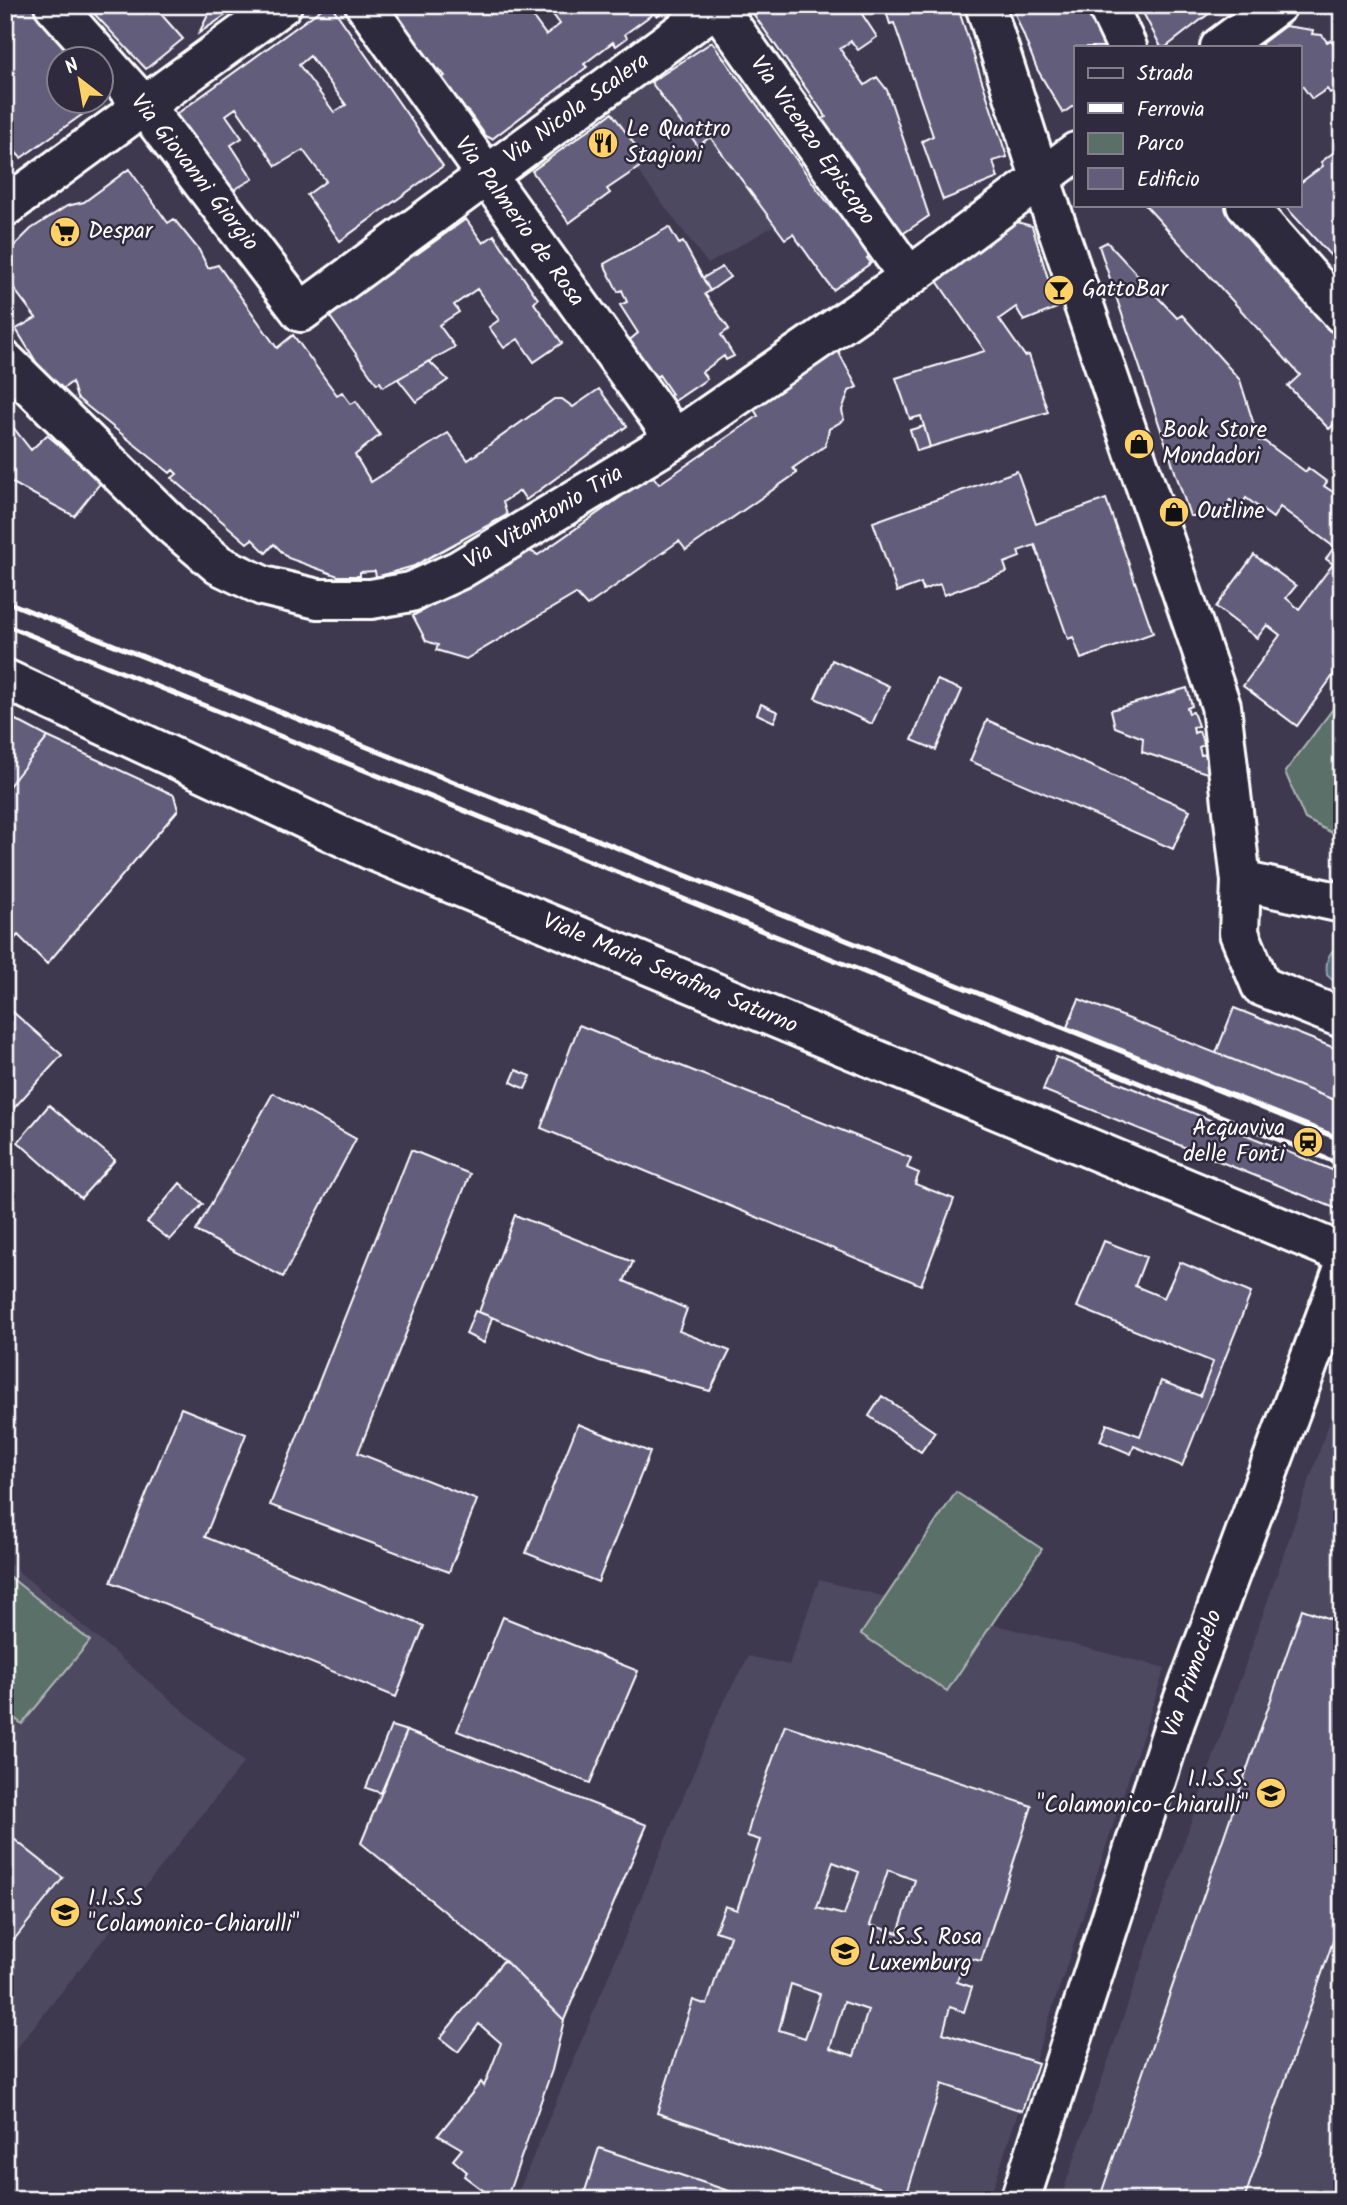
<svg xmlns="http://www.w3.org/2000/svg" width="1347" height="2205" viewBox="0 0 1347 2205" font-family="Kalam,sans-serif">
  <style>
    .built { fill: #4e4860 }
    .green { fill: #5a6f68; stroke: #acb7b4; stroke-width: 2 }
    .water { fill: #50677a; stroke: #96a4af; stroke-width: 2 }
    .building { fill: #635d7b; stroke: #fff; stroke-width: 2; fill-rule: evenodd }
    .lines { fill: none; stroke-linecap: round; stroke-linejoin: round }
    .minor-casing { stroke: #fff; stroke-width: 44 }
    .minor { stroke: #2f2a3d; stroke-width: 38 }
    .rail { stroke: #fff; stroke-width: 5 }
    .labels { text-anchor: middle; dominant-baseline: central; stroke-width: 5; stroke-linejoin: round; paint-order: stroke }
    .street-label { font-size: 23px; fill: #fff; stroke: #2f2a3d }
    .poi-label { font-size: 23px; fill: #fff; stroke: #2f2a3d; text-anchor: start }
  </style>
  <rect width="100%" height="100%" fill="#3f3950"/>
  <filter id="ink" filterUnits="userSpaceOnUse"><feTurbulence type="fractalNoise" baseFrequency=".0143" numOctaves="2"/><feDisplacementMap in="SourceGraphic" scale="14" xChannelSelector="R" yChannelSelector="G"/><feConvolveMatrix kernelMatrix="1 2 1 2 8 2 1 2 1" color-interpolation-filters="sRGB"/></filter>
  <g filter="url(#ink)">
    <path class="built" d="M715 26 832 192 708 264 594 113Z
      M1342 1386V2200H1060Z
      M5 1560 244 1762 5 2063Z
      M819 1580 1165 1668 989 2200H515L723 1702 749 1656 789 1665Z"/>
    <path class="green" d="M1342 697V838L1305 819 1285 772Z
      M956 1492 1042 1549 947 1691 861 1634Z
      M5 1573 90 1641 22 1724 5 1711Z"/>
    <path class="water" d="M1342 944V989L1327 975C1325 960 1329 951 1342 944Z"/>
    <path class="building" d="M5 5H33L80 60H60V102H100L21 158 5 141Z
      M86 5H153L183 39 146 69Z
      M208 5H241L199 33 211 9Z
      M327 5H331L443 166 340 241 307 195 326 181 303 150 276 166 236 108 226 115 242 138 231 145 253 179 230 192 174 116ZM310 56 346 105 334 112 299 65Z
      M379 5H524L546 35 560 24 552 13 567 5H671L657 16 654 13 625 34 627 38 616 46 613 42 584 64 587 67 492 139 486 136 467 110 462 112 440 79 445 76 439 69 434 73Z
      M762 5H856L877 37 858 50 851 41 840 49 865 85 877 77 887 90 929 216 901 235 819 121 826 117 752 12Z
      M884 5H957L1007 157 993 161 998 178 943 200 922 141 933 136 894 23 890 24Z
      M1090 5 1110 47H1076V104L1063 113 1037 69 1012 6Z
      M1139 5H1220L1166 47H1161Z
      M1285 26 1313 30 1312 34 1322 35 1327 42 1331 40 1342 53V85L1330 93 1327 89 1312 99 1300 83V47H1264L1261 44Z
      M712 42 818 190 833 209 838 205 873 254 867 258 871 263 833 290 793 234 785 239 710 137 698 146 651 82Z
      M612 113 647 162 607 189 610 193 569 223 532 171Z
      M1342 146V268L1284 205H1300V183L1323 166 1321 162Z
      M129 169 168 223 174 219 199 250 208 268 218 265 277 348 293 335 337 395 342 392 351 404 356 401 380 435 355 455 371 482 448 433 468 460 554 399H562L573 407 599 389 627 426 526 500 520 491 503 502 507 515 414 566 376 577 375 571 360 572V576H338L288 558 274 544 266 553 252 539 247 543 172 478 177 474 173 470 170 473 77 398 72 382 60 391 38 365 16 329 36 318 5 277V255L31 229 67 206 84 202Z
      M1145 205H1229L1342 333V417L1329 429 1288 386 1300 375Z
      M466 219 483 243 494 235 538 299 534 303 562 343 534 362 518 339 504 348 489 327 499 320 477 289 454 305 459 312 439 325 455 347 383 387 380 382 377 384 326 311 412 251 417 254Z
      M1013 221 1032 226 1057 308 1024 321 1016 307 999 319 1025 356 1029 355 1048 412 930 447 921 416 910 419 896 378 985 351 935 278Z
      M669 227 679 244 683 242 710 291 705 294 729 329 721 335 734 356 726 360 724 356 702 372 707 379 673 402 669 396 672 394 659 375 652 380 626 343 638 333 620 305 627 302 622 290 618 292 604 264Z
      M1107 242 1177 318 1182 315 1240 380 1259 441H1264L1306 472 1308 468 1327 482 1324 486 1342 498V663L1297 726 1243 686 1280 635 1267 625 1257 638 1216 607 1254 555 1296 586 1286 598 1299 609 1333 564 1326 559 1334 547 1280 507 1273 518 1246 498 1240 507 1230 500 1219 516H1190L1099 246Z
      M722 267 730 277 710 291 703 278Z
      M836 347 857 387 849 391 842 410 844 420 829 429 825 446 793 468 797 473 686 550 679 541 587 606 576 594 466 659 436 650 438 645 426 641 413 616 530 551 538 555 652 475 659 484 758 416 752 406Z
      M429 361 448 380 416 402 398 379Z
      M5 417 31 450 47 435 102 481 74 516 5 479Z
      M924 426 930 447 917 451 910 430Z
      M1017 471 1036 524 1106 499 1153 633 1081 659 1073 637 1068 639 1035 545 1018 551 1020 557 1004 563 1007 572 944 595 940 584 923 590 921 583 897 592 873 522Z
      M832 660 889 686 872 724 815 698Z
      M937 680 962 690 936 750 912 740Z
      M1187 688 1192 706 1187 708 1189 713 1193 712 1198 726 1193 727 1194 733 1199 731 1204 745 1199 747 1201 755 1207 754 1213 775 1142 752 1143 738 1115 727 1111 710Z
      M761 704 778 712 774 722 757 714Z
      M12 718 48 737 5 791V726Z
      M987 720 1190 810 1173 849 970 761Z
      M48 737 174 795 178 810 47 964 18 935 5 950V791Z
      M1079 999 1342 1103V1138L1067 1027Z
      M5 1005 62 1055 5 1118Z
      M1234 1008 1342 1051V1103L1216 1053Z
      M579 1025 911 1158 907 1168 919 1173 915 1184 954 1199 921 1285 541 1128Z
      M1056 1057 1342 1174V1211L1043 1090Z
      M516 1070 531 1076 525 1089 511 1082Z
      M273 1093 356 1139 283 1277 196 1231Z
      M49 1105 115 1160 81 1198 18 1142Z
      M411 1150 470 1174 358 1453 477 1500 449 1572 270 1505Z
      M180 1183 203 1204 170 1240 147 1222Z
      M515 1215 633 1262 624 1281 687 1309 679 1331 730 1351 710 1391 600 1361 479 1312Z
      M1104 1241 1146 1257 1135 1286 1164 1298 1180 1262 1251 1293 1182 1466 1134 1446 1131 1454 1100 1441 1107 1424 1140 1436 1161 1381 1200 1396 1213 1362 1077 1307Z
      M475 1311 492 1317 484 1343 466 1334Z
      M882 1396 935 1432 921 1452 869 1416Z
      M181 1408 246 1434 205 1537 424 1626 396 1697 111 1582Z
      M578 1424 650 1452 598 1582 526 1553Z
      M1302 1609 1342 1623V1915L1244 2200H1109L1100 2197Z
      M503 1617 638 1671 590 1783 457 1731Z
      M785 1725 1032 1806 981 1961 965 1957 957 1982 972 1987 964 2012 950 2007 943 2033 1038 2063 1022 2111 942 2084 906 2196 657 2113 693 2000 707 2005 730 1936 715 1931 725 1906 737 1910 760 1840 747 1836 752 1817ZM833 1862 859 1872 844 1915 817 1908ZM888 1870 915 1880 898 1933 870 1925ZM791 1984 820 1994 805 2038 779 2030ZM844 2002 868 2010 854 2056 830 2048Z
      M391 1726 407 1731 381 1793 366 1788Z
      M407 1731 647 1825 564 2020 504 1960 361 1843Z
      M5 1832 63 1878 5 1951Z
      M504 1960 564 2020 552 2070 506 2200H496L464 2176 467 2172 453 2160 462 2149 438 2135 481 2082 484 2086 501 2043 479 2024 458 2052 440 2038Z
      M599 2148 756 2200H582Z"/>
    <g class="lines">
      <g class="minor-casing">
        <path id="minor" d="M54 5 144 106 301 312 718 5
          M365 5 675 439
          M716 5 909 277
          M985 5 1040 177 1221 706 1241 881 1239 933 1261 986 1342 1018
          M1107 5 1127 47
          M1220 47 1277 5
          M1246 205 1342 314
          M5 207 282 5
          M5 361 171 524 219 565 263 586 318 599H371L411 592 459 570 675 439 909 277 1076 152
          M5 679 371 850 1342 1253
          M1241 881 1342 903
          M1020 2200 1175 1722 1342 1273"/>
      </g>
      <use href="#minor" class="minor"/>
      <path class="rail" d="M5 601 1342 1140
        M5 625 1342 1165"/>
    </g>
  </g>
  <defs>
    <g id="restaurant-disc" transform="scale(1.575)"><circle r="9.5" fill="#ffd166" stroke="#2f2a3d"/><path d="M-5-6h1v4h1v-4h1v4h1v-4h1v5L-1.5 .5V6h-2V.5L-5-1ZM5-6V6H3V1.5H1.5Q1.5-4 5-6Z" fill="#111"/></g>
    <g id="supermarket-disc" transform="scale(1.575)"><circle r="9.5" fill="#ffd166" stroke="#2f2a3d"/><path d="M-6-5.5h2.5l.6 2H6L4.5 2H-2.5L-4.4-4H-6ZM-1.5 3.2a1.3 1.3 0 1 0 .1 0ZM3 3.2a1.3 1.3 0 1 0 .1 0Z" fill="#111"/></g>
    <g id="bar-disc" transform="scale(1.575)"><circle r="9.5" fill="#ffd166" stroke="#2f2a3d"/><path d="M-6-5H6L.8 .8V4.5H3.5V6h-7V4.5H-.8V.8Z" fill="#111"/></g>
    <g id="shop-disc" transform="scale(1.575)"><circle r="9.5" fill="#ffd166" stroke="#2f2a3d"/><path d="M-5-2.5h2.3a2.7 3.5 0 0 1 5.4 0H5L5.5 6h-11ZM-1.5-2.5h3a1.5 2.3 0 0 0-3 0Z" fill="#111"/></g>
    <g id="station-disc" transform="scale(1.575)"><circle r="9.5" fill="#ffd166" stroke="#2f2a3d"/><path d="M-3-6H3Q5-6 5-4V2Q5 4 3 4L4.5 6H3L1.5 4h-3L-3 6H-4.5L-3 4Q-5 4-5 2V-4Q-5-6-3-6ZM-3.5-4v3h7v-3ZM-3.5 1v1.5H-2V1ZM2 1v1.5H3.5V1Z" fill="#111"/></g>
    <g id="school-disc" transform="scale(1.575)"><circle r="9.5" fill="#ffd166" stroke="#2f2a3d"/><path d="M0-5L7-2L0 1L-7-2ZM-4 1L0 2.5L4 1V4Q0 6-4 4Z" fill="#111"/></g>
  </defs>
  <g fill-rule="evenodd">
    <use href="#restaurant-disc" x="603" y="143"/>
    <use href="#supermarket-disc" x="65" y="232"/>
    <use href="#bar-disc" x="1059" y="290"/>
    <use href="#shop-disc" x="1139" y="444"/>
    <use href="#shop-disc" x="1174" y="512"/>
    <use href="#station-disc" x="1308" y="1142"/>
    <use href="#school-disc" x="1271" y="1793"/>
    <use href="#school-disc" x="65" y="1912"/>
    <use href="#school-disc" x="845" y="1951"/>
  </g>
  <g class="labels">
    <g class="street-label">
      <text transform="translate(577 109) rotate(-36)">Via Nicola Scalera</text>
      <text transform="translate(812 141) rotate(55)">Via Vicenzo Episcopo</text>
      <text transform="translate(194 173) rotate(52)">Via Giovanni Giorgio</text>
      <text transform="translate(519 222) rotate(54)">Via Palmerio de Rosa</text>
      <text transform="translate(544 518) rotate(-31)">Via Vitantonio Tria</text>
      <text transform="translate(670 974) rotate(23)">Viale Maria Serafina Saturno</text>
      <text transform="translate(1193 1674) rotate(-70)">Via Primocielo</text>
    </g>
    <g class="poi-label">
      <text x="626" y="130">Le Quattro<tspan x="626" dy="26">Stagioni</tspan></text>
      <text x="88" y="232">Despar</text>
      <text x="1082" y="290">GattoBar</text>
      <text x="1162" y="431">Book Store<tspan x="1162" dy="26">Mondadori</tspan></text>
      <text x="1197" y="512">Outline</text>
      <text x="1285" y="1129" text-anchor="end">Acquaviva<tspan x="1285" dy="26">delle Fonti</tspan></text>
      <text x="1248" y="1780" text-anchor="end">I.I.S.S.<tspan x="1248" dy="26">"Colamonico-Chiarulli"</tspan></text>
      <text x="88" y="1899">I.I.S.S<tspan x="88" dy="26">"Colamonico-Chiarulli"</tspan></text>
      <text x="868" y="1938">I.I.S.S. Rosa<tspan x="868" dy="26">Luxemburg</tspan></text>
    </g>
  </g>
  <rect width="1347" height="2205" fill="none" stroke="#2f2a3d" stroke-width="28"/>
  <rect x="14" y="14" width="1319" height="2177" fill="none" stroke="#fff" stroke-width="2.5" filter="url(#ink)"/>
  <rect x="1074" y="46" width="228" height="161" fill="#2f2a3d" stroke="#827f8b" stroke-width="2"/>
  <rect x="1088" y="68" width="35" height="10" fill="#2f2a3d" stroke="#827f8b" stroke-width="2"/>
  <text x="1137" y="80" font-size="21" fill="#ffffff">Strada</text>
  <rect x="1088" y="103" width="35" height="10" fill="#ffffff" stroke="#827f8b" stroke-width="2"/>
  <text x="1137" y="116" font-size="21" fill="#ffffff">Ferrovia</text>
  <rect x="1088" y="133" width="35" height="21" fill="#5a6f68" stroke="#827f8b" stroke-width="2"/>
  <text x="1137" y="150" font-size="21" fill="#ffffff">Parco</text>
  <rect x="1088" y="168" width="35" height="21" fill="#635d7b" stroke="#827f8b" stroke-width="2"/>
  <text x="1137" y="186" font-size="21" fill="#ffffff">Edificio</text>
  <g transform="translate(80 80) rotate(329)"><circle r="33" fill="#2f2a3d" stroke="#827f8b" stroke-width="2"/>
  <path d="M0-5L12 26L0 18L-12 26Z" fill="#ffd166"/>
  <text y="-10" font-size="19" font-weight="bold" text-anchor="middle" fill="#ffffff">N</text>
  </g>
</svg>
